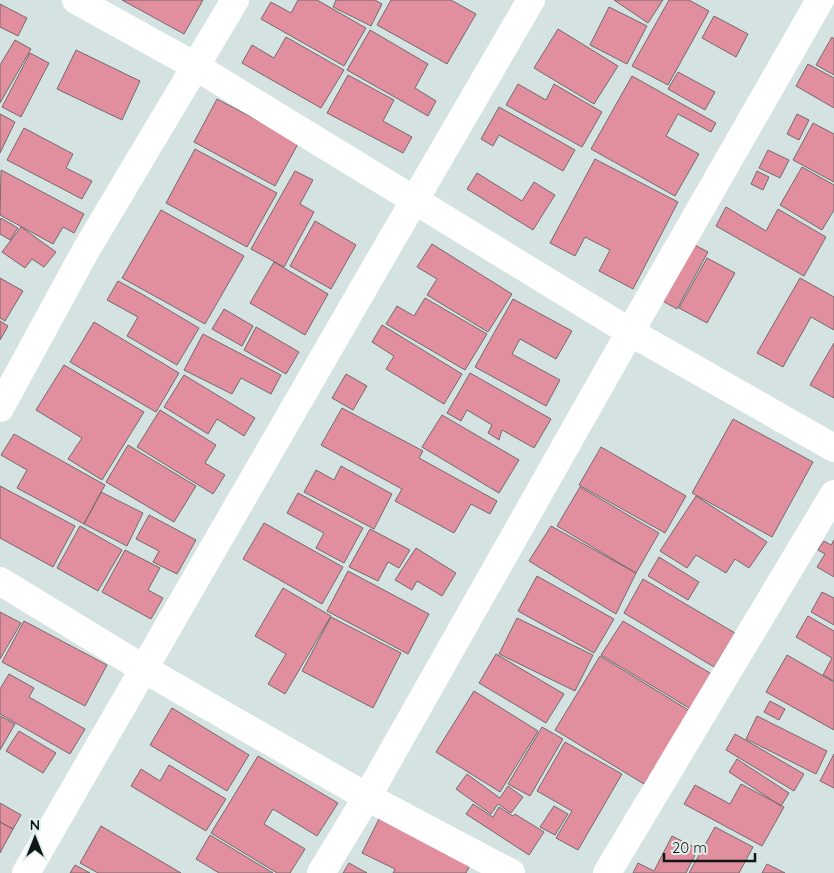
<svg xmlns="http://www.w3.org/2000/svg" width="834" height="873" viewBox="0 0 834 873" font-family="Quicksand,sans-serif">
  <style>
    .building { fill: #e18f9f; stroke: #76696b }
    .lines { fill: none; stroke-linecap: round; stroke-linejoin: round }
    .minor { stroke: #fff; stroke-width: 28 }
  </style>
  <rect width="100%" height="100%" fill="#d4e3e1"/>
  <path class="building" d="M122 0H203L184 34Z
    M298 0H317L366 28 344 66 261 19 271 2 291 13Z
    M336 0H375L382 4 371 26 333 7Z
    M391 0H451L476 14 447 64 377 25Z
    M614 0H663L648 23Z
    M669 0H689L709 11 668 85 632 66Z
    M0 4 27 18 18 36 0 27Z
    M609 7 647 26 627 64 590 45Z
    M714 16 748 34 736 57 702 38Z
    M558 29 618 66 594 104 534 68Z
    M370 30 428 64 415 88 436 101 428 116 347 70Z
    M286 37 344 70 321 108 242 63 252 45 274 58Z
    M832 37 834 39V75L816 65Z
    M15 40 31 49 0 103V65Z
    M76 50 140 81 122 120 57 89Z
    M30 53 49 63 21 117 2 107Z
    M808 64 834 78V108L796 86Z
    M678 72 715 92 705 110 668 89Z
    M348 75 394 100 383 121 412 137 403 153 327 113Z
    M632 76 716 123 711 132 678 114 666 136 699 154 675 196 591 149Z
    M518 84 546 100 554 84 602 112 582 147 506 105Z
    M217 99 299 142 275 186 194 142Z
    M499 107 575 150 563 171 499 135 493 146 481 139Z
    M0 114 15 122 0 153Z
    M797 114 809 120 799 140 787 134Z
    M813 123 834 134V182L793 160Z
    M24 128 73 154 66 168 92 181 82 199 7 160Z
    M195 149 277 193 247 247 166 203Z
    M768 150 789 160 780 178 759 168Z
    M595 159 678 202 633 289 599 271 610 250 585 237 575 256 550 243Z
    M802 167 834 185V210L822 230 780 205Z
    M1 170 84 214 74 233 63 227 53 244 0 215Z
    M295 171 313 180 300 204 314 212 284 267 251 249Z
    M757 171 769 177 763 190 751 184Z
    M477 173 522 201 534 182 555 195 533 230 467 189Z
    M726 207 766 231 778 209 826 237 804 276 716 226Z
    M161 210 244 256 205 324 122 278Z
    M1 218 18 228 10 240 0 234V221Z
    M315 221 356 245 331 289 290 266Z
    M21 227 56 252 44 267 32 259 25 268 2 252Z
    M689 242 708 252 677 309 659 299Z
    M432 244 512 294 488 332 427 295 437 279 417 267Z
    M707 258 735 273 707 323 679 308Z
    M274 262 328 294 305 335 250 303Z
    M0 278 23 291 5 321 0 318Z
    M800 278 834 297V330L811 317 783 367 757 353Z
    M118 281 140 293 199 328 177 365 127 336 138 317 107 300Z
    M425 298 487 334 465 370 386 324 397 306 414 316Z
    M513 299 572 331 556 359 520 339 512 354 560 380 546 406 475 367Z
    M224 309 253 326 242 346 212 329Z
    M0 321 8 326 0 340Z
    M94 322 179 373 156 412 70 362Z
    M382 325 462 374 444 404 386 369 394 356 372 342Z
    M256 327 299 352 286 374 244 350Z
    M203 334 281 375 271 394 241 378 232 394 184 370Z
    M834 343V398L810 385Z
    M64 365 144 412 102 480 68 459 82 438 36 410Z
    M470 373 551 419 534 448 502 430 499 440 488 433 492 425 467 410 461 421 447 413Z
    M346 374 367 386 353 410 332 398Z
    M184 375 255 418 244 436 217 419 208 434 164 407Z
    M342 408 423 451 419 458 497 501 490 514 471 504 454 533 395 501 402 489 321 445Z
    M160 410 216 445 205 463 225 475 213 494 137 447Z
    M442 415 519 460 499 493 422 447Z
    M733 419 813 462 772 537 692 493Z
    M14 434 105 485 84 524 17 488 27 470 1 455Z
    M128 445 196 486 174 522 106 482Z
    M601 447 686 496 665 533 579 485Z
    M341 466 392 494 374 529 304 492 316 470 334 480Z
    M0 486 75 526 53 567 0 538Z
    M580 487 659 533 636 573 557 526Z
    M101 492 143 513 127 546 84 524Z
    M298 493 363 528 344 563 316 548 324 533 287 513Z
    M696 496 767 542 749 568 735 559 726 573 696 555 687 568 660 551Z
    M149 515 196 540 177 574 153 562 159 551 136 539Z
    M264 523 343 567 322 604 243 559Z
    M80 526 122 550 98 591 57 568Z
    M551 526 636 573 616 614 529 561Z
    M370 529 410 550 399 568 388 562 378 581 349 567Z
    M834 540V577L817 567 825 554 818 550 824 541 831 545Z
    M416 548 456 573 442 596 417 581 412 590 395 580Z
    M125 550 160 568 148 590 163 598 151 619 102 592Z
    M659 557 699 582 688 600 648 576Z
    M348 571 429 614 408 654 327 611Z
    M537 576 614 619 594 653 518 611Z
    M643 579 735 633 714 667 624 613Z
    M283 588 331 616 285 694 268 684 286 654 255 636Z
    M822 592 834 598V625L811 612Z
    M0 612 21 623 0 659Z
    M808 616 834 631V681L823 675 832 658 796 637Z
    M331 617 401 653 373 708 302 671Z
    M517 618 593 655 575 691 499 654Z
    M24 621 107 665 85 706 2 662Z
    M623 621 715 676 694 711 601 655Z
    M496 654 564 694 546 723 479 683Z
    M787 655 834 682V730L766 692Z
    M600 656 690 711 644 784 555 730Z
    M9 674 34 688 29 697 85 729 70 754 0 714V689Z
    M474 691 538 731 500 792 436 752Z
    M770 701 785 709 779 720 764 712Z
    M172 708 249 755 227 791 150 745Z
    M0 716 15 724 0 750Z
    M757 716 827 751 816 774 746 739Z
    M542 727 563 739 530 796 508 784Z
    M19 731 56 753 43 773 6 751Z
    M735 734 804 774 794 791 726 750Z
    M565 742 622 774 578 850 556 838 572 811 537 791Z
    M834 754V788L820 781Z
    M258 756 338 803 317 836 273 809 264 824 305 849 290 873H277L211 833Z
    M737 759 789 793 781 806 729 772Z
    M169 765 226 799 206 831 131 786 141 769 160 781Z
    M467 774 500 798 508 786 523 797 511 813 498 804 491 814 456 789Z
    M741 784 784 807 762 846 684 804 695 785 730 804Z
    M0 803 21 815 13 829 0 822Z
    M473 804 493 817 499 807 513 816 515 814 544 832 529 855 466 814Z
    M554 806 568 814 555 835 540 827Z
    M379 819 470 865 466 873H393L395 869 362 853Z
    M0 822 13 829 0 853Z
    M101 826 181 873H98L80 863Z
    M715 827 753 847 739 873H689Z
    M210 835 273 873H219L196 859Z
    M672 836 698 849 686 873H633L638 863 654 871Z
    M349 863 367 873H343Z
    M767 864 785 873H762Z
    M75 865 90 873H70Z"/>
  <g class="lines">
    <path class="minor" d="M76 0 195 66 630 332 834 448
      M0 408 86 250 235 0
      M0 581 144 669 367 797 511 873
      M26 873C195 582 361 290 531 0
      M321 873 367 797 630 332 820 0
      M607 873 834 494"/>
  </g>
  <g transform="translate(35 838)" stroke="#e1f0ee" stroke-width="4" paint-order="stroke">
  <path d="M0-4L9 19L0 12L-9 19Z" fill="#101615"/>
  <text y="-8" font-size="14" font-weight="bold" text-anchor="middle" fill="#101615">N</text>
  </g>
  <path d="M664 853v8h91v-8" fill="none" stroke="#101615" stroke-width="2.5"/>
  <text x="672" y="853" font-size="15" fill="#101615" stroke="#e1f0ee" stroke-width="4" paint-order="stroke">20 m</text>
</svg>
